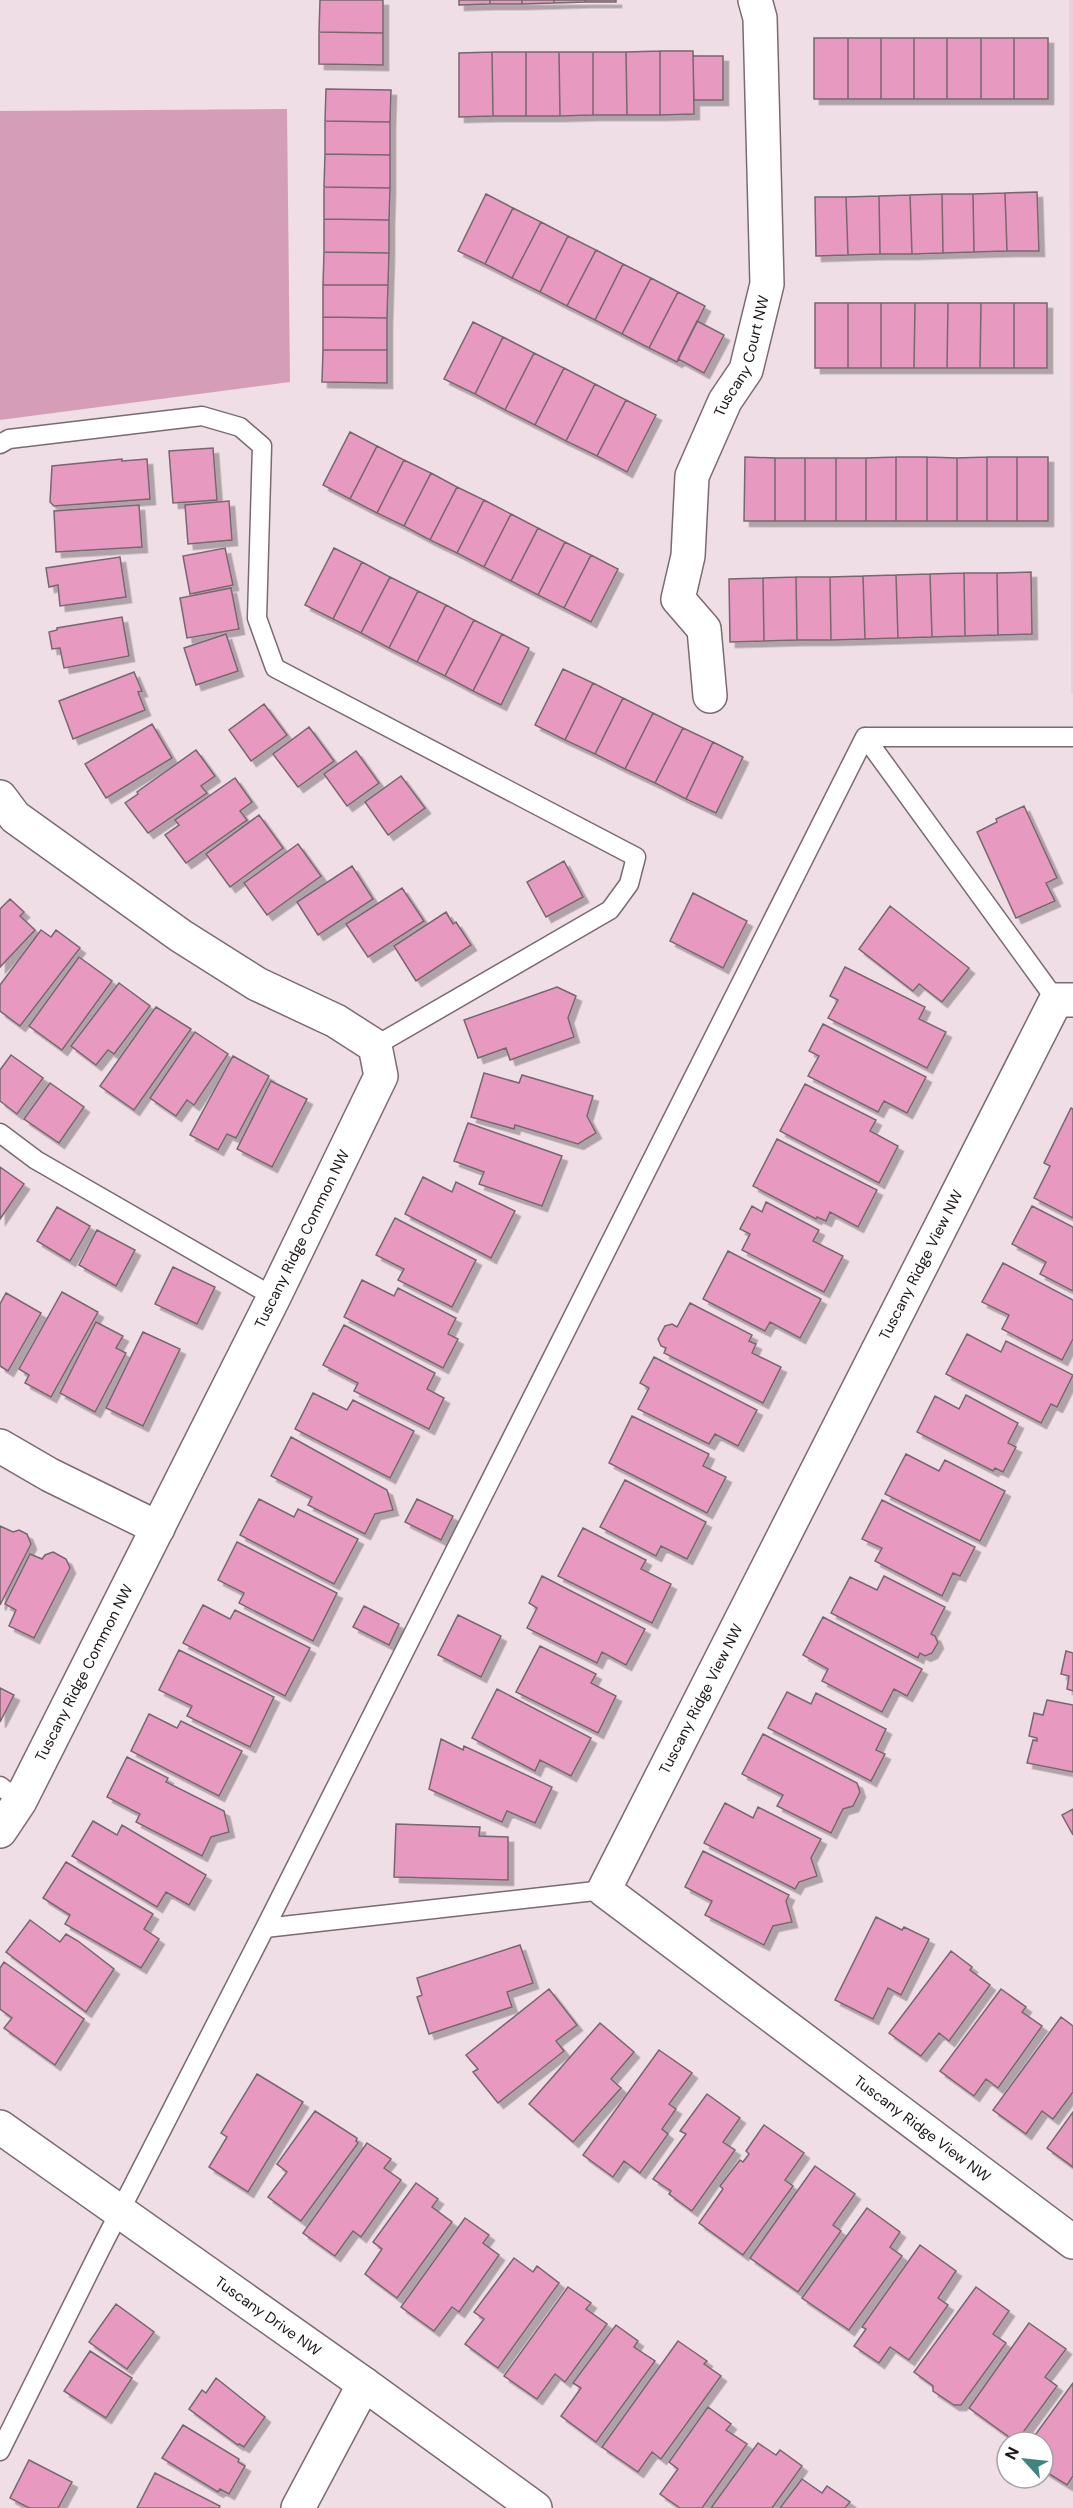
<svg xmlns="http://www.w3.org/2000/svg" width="1073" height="2508" viewBox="0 0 1073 2508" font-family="'DM Sans',sans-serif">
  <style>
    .built { fill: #e9d0db }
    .green { fill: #d69db8 }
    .building { fill: #e899c0; stroke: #76676e; stroke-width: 1.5; filter: url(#shadow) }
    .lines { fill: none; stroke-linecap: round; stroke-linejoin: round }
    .lane-casing { stroke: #7a6b72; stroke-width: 21 }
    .street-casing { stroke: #7a6b72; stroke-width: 36 }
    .lane { stroke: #fff; stroke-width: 18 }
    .street { stroke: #fff; stroke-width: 33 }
    .labels { text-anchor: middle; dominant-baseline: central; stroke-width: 4.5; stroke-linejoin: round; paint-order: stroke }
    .street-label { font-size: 15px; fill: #1c1619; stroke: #fff }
  </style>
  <defs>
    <filter id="shadow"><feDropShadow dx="5.5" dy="5.5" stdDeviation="0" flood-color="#0004"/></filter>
  </defs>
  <rect width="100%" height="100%" fill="#efdee6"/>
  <path class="built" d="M1069 0H1073V694H1071Z"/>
  <path class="green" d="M287 109 290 382 0 420V111Z"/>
  <path class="building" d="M320 0H383V33L319 32Z
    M459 0H490V4L459 5Z
    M490 0H522V4H490Z
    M522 0H554V3L522 4Z
    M554 0H585V2L554 3Z
    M585 0H616V2H585Z
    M319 32 383 33V65L319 64Z
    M814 38H848V99H814Z
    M848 38H881V99H848Z
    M881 38H914V99H881Z
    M914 38H947V99H914Z
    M947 38H981V99H947Z
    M981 38H1014V99H981Z
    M1014 38H1048V99H1014Z
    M660 51V115H627L626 52Z
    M660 51H693L694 114 660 115Z
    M492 52 493 116 459 117V53Z
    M492 52H526V116H493Z
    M526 52H559L560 116H526Z
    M559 52H593V115L560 116Z
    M593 52H626L627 115H593Z
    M693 56H723V100H694Z
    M326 89 391 90 390 122 325 121Z
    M325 121 390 122V155L325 154Z
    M325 154 390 155V188L324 187Z
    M324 187 390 188 389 220 324 219Z
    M1037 192 1039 251H1007L1005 193Z
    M1005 193 1007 251 974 252 973 194Z
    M486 194 513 208 485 264 458 251Z
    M942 194 943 253 912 254 910 195Z
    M942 194H973L974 252 943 253Z
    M910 195 912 254H880L879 196Z
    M879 196 880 254 848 255 846 197Z
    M815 197H846L848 255 816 256Z
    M513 208 541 222 512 278 485 264Z
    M324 219 389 220V253L324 252Z
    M541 222 568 236 540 292 512 278Z
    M568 236 596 250 567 306 540 292Z
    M596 250 623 264 595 320 567 306Z
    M324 252 389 253 388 285H323Z
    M623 264 651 278 622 334 595 320Z
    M651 278 678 292 649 348 622 334Z
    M323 285H388L387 318 323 317Z
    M678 292 705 306 677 362 649 348Z
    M815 303H848V368H815Z
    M848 303H881V368H848Z
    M881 303H915L914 368H881Z
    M915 303H948L947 368H914Z
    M948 303H981L980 368H947Z
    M981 303H1014V368H980Z
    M1014 303H1047V368H1014Z
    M323 317 387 318V350H323Z
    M697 321 724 335 704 373 678 359Z
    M473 322 503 337 475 394 444 379Z
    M503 337 534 353 505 410 475 394Z
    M323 350H387V383L322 382Z
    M534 353 564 368 535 425 505 410Z
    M564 368 595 384 566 441 535 425Z
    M595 384 626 400 597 456 566 441Z
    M626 400 656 415 627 472 597 456Z
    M350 432 377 446 350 499 323 485Z
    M377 446 404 460 377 513 350 499Z
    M213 448 217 500 173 503 169 451Z
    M745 457 775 458V521H744Z
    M896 457V521H866V458Z
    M896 457H927V521H896Z
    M927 457 957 458V521H927Z
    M987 457V521H957V458Z
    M987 457H1017V521H987Z
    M1017 457H1048V521H1017Z
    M775 458H805V521H775Z
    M805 458H836V521H805Z
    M836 458H866V521H836Z
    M122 459V461L147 459 150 499 54 506 50 502 52 466Z
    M404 460 431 473 404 526 377 513Z
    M431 473 457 487 430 540 404 526Z
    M457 487 484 500 457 553 430 540Z
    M484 500 511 514 484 567 457 553Z
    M229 501 232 540 188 544 185 505Z
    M139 505 142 547 56 552 54 511Z
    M511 514 538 528 511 581 484 567Z
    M538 528 565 542 538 595 511 581Z
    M565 542 591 555 564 608 538 595Z
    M225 548 233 585 190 594 183 556Z
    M334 548 362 562 333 619 305 605Z
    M591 555 618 569 591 622 564 608Z
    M120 557 126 597 60 606 58 585 49 587 46 568Z
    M362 562 390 577 361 633 333 619Z
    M1031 572 1032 634 998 635 997 573Z
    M964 573 965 636 932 637 930 574Z
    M964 573H997L998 635 965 636Z
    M930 574 932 637 898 638 896 575Z
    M896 575 898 638 865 639 863 576Z
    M863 576 865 639 831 640 830 577Z
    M390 577 418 591 389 648 361 633Z
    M796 577 797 640 764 641 763 578Z
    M796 577H830L831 640H797Z
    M763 578 764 641 730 642 729 579Z
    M231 588 239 629 187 638 180 598Z
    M418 591 446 605 417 662 389 648Z
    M446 605 474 620 445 676 417 662Z
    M122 617 129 656 64 668 60 648 52 649 49 632 57 630V628Z
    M474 620 502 634 473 691 445 676Z
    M226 634 238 671 196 685 184 648Z
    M502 634 529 648 501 705 473 691Z
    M563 669 593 683 565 740 535 725Z
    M134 672 142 691 138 692 145 710 73 739 59 701Z
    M593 683 623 698 595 754 565 740Z
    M623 698 653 713 625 769 595 754Z
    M264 704 287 735 251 761 229 730Z
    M653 713 683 728 655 783 625 769Z
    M152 724 172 758 106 798 85 764Z
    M309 727 334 761 298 787 273 754Z
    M683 728 713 742 686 799 655 783Z
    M713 742 743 757 716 813 686 799Z
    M196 750 215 776 201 786 207 793 148 833 125 803 138 794 137 792Z
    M356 751 379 783 347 806 324 774Z
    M401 776 425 808 388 835 365 802Z
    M235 778 252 802 240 811 247 820 186 863 165 835 179 825 175 820Z
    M1024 806 1057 878 1046 883 1055 901 1016 918 977 832 997 822 996 819Z
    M259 815 283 848 230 887 206 854Z
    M298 844 321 876 267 915 244 883Z
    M564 861 583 897 546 917 527 882Z
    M352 866 373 899 318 935 297 902Z
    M402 888 424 921 368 957 346 924Z
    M693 893 747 921 723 968 670 941Z
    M10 899 24 912 20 916 35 930 0 967V909Z
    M890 906 969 968 942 1002 919 984 913 991 859 949Z
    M446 912 453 924 456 922 471 945 416 981 394 946Z
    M41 930 51 937 56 930 80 948 20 1026 0 1011V985Z
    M79 957 112 981 62 1050 29 1026Z
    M845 967 925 1007 919 1019 946 1032 927 1068 828 1018 838 1000 830 996Z
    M119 983 150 1006 114 1054 108 1050 96 1065 71 1046Z
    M557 987 576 996 568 1018 574 1037 510 1060 506 1048 478 1058 464 1020Z
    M156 1007 191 1029 134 1110 100 1086Z
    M823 1024 926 1077 907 1113 884 1101 878 1112 808 1076 819 1056 809 1051Z
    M195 1032 228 1054 194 1105 187 1100 176 1116 150 1098Z
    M11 1055 43 1078 17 1114 0 1101V1070Z
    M233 1056 269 1076 236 1138 227 1134 218 1150 190 1135Z
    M484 1073 519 1083 522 1075 593 1096 587 1116 596 1133 578 1144 515 1125 514 1129 471 1117Z
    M271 1081 307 1099 272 1167 237 1149Z
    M50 1083 84 1107 59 1143 24 1119Z
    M805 1084 876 1120 870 1131 898 1146 879 1183 780 1131Z
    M1071 1108 1073 1109V1218L1034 1198 1050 1166 1044 1163Z
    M468 1123 562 1156 542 1206 479 1184 484 1172 454 1161Z
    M777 1139 877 1190 858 1227 830 1212 826 1221 817 1217 816 1219 753 1186Z
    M0 1167 24 1184 0 1219Z
    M423 1177 452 1192 456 1182 515 1211 491 1258 405 1214Z
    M766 1202 819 1230 813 1241 843 1256 824 1292 742 1250 750 1234 740 1229 752 1206 762 1212Z
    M1032 1206 1073 1227V1291L1040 1274 1046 1262 1012 1244Z
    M57 1207 90 1226 70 1261 37 1241Z
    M395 1218 476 1260 452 1307 398 1280 404 1269 376 1255Z
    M97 1230 135 1250 116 1286 79 1265Z
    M728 1251 821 1299 800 1338 770 1322 765 1331 759 1328 703 1299Z
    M1003 1263 1073 1300V1339L1062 1360 1002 1329 1009 1315 982 1302Z
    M173 1267 215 1287 197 1324 155 1304Z
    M362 1280 394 1296 398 1288 456 1318 448 1334 458 1339 443 1368 344 1317Z
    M62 1292 98 1312 51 1397 25 1383 29 1375 19 1369Z
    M6 1293 41 1313 8 1371 0 1366V1304Z
    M690 1303 752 1335 749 1341 756 1344 752 1353 781 1367 763 1403 664 1353 666 1348 661 1346 658 1339 665 1326 672 1324 677 1327Z
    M96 1322 123 1336 116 1348 126 1353 95 1412 60 1393Z
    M344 1325 435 1373 427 1389 444 1398 429 1429 354 1391 358 1383 323 1365Z
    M143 1332 180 1349 143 1426 106 1408Z
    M967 1334 1001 1352 1006 1341 1073 1375 1057 1407 1051 1404 1041 1423 946 1374Z
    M654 1357 757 1410 738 1446 715 1434 709 1444 638 1409 649 1388 640 1383Z
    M313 1393 347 1410 353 1400 414 1431 390 1478 295 1429Z
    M966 1395 1018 1423 1008 1443 1016 1447 1003 1472 995 1468 993 1471 917 1432 935 1396 959 1409Z
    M632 1416 709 1454 703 1466 726 1477 707 1513 609 1463Z
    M291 1437 387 1490 393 1510 375 1514 365 1534 308 1505 312 1497 271 1476Z
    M906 1454 939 1471 945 1460 1005 1491 980 1541 885 1494Z
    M625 1480 706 1522 687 1559 661 1546 656 1556 600 1527Z
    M259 1499 294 1517 298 1509 358 1539 334 1584 240 1535Z
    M417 1499 453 1516 441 1540 405 1522Z
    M882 1500 975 1547 960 1576 953 1573 942 1596 875 1561 882 1548 862 1539Z
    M0 1526 13 1532 19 1530 27 1534 31 1544 0 1605Z
    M583 1528 646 1560 641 1569 671 1584 652 1623 558 1576Z
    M237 1542 337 1593 313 1641 239 1603 244 1593 218 1580Z
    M53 1552 66 1559 70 1568 34 1638 9 1626 16 1610 5 1604 30 1554 42 1559 45 1555Z
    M542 1576 645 1629 626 1665 602 1652 597 1663 527 1628 537 1608 529 1603Z
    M884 1576 945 1607 931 1634 935 1636 938 1643 932 1653 925 1656 920 1653 918 1658 831 1613 850 1577 877 1590Z
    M203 1605 230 1619 235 1610 310 1648 285 1696 183 1643Z
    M364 1606 399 1624 389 1645 353 1627Z
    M458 1615 501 1636 481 1677 438 1655Z
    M823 1617 922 1669 907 1696 894 1689 882 1712 822 1681 828 1669 803 1655Z
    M540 1646 596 1674 591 1683 616 1696 598 1733 516 1692Z
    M179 1650 274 1697 250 1747 187 1716 192 1706 159 1690Z
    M1066 1651 1073 1653V1691L1067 1689 1069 1676 1061 1674Z
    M0 1688 14 1695 0 1722Z
    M497 1689 591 1738 571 1776 540 1760 535 1771 472 1738Z
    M787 1692 811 1704 816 1693 886 1729 876 1750 885 1754 871 1781 768 1728Z
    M1047 1700 1073 1705V1772L1027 1763 1033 1740 1037 1741V1738L1029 1736 1034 1713 1043 1715Z
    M149 1714 177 1728 181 1721 242 1751 219 1796 131 1751Z
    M763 1734 857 1783 860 1792 853 1806 843 1809 831 1833 777 1806 783 1795 742 1774Z
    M441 1739 463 1750 464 1746 552 1787 535 1823 507 1811 502 1822 429 1789Z
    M127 1757 168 1778 166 1782 224 1811 229 1832 211 1837 202 1856 136 1822 140 1814 107 1797Z
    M725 1803 753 1818 758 1807 821 1839 811 1858 817 1876 799 1882 795 1889 704 1843Z
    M1073 1809V1835L1062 1815Z
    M93 1821 117 1835 122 1825 206 1875 189 1905 166 1892 157 1907 72 1856Z
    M396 1824 480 1827 479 1836 508 1837V1880L394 1877Z
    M703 1851 789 1895 786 1901 792 1922 773 1926 764 1945 705 1915 712 1901 685 1887Z
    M66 1862 153 1914 144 1929 159 1939 141 1968 65 1924 70 1915 43 1898Z
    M876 1917 902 1930 904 1927 929 1939 901 1995 888 1988 873 2019 835 2000Z
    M30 1920 60 1942 66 1934 78 1941 114 1969 86 2012 6 1952Z
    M520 1945 533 1983 507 1992 512 2007 429 2034 417 1997 422 1995 417 1978Z
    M951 1951 972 1967 970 1970 990 1985 949 2041 939 2033 921 2056 889 2033Z
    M4 1962 84 2019 55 2065 4 2028 12 2018 0 2009V1968Z
    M549 1989 577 2025 556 2041 564 2051 498 2103 473 2072 478 2069 466 2055Z
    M1001 1989 1026 2007 1022 2012 1042 2026 998 2088 986 2079 974 2096 940 2071Z
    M1061 2017 1073 2026V2092L1053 2119 1042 2111 1026 2134 993 2110Z
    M600 2023 634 2052 611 2079 621 2088 573 2142 529 2104Z
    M659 2050 692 2073 669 2104 676 2109 662 2129 668 2134 640 2173 624 2161 613 2177 583 2155Z
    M257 2074 303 2102 248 2192 209 2167 227 2137 221 2133Z
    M707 2094 740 2118 723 2142 735 2150 692 2211 669 2194 671 2191 653 2179 686 2134 680 2131Z
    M315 2111 357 2138 356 2141 358 2143 301 2221 268 2197 287 2172 277 2164Z
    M1073 2112V2167L1047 2148Z
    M764 2125 804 2153 785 2180 793 2186 743 2255 699 2223 723 2189 720 2186 740 2160 743 2162 749 2154 746 2151Z
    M367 2143 391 2159 384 2168 401 2180 361 2237 353 2231 335 2256 303 2233Z
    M815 2166 855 2194 833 2225 841 2231 798 2292 750 2258Z
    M416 2183 438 2199 432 2207 452 2222 397 2298 365 2274 382 2249 373 2242Z
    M867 2208 900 2232 890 2247 902 2256 849 2330 802 2298Z
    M465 2218 489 2235 483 2243 499 2255 459 2312 452 2307 434 2331 401 2307Z
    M920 2245 956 2271 938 2298 948 2305 909 2360 890 2347 879 2363 854 2346 866 2329 862 2327Z
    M514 2258 533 2272 537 2266 559 2283 498 2368 465 2344 484 2319 474 2312Z
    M568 2287 591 2303 586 2309 607 2324 565 2382 555 2374 537 2399 504 2376Z
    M976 2287 1009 2311 993 2334 1006 2343 961 2405H954L933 2391V2386L914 2372Z
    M116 2304 154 2332 127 2369 89 2342Z
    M1029 2323 1066 2349 1045 2377 1057 2386 1016 2442 969 2408Z
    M616 2325 638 2341 634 2347 655 2361 596 2442 561 2416 581 2388 573 2383Z
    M678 2341 707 2361 704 2364 721 2376 661 2459 652 2452 638 2472 602 2447Z
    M90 2351 132 2378 106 2418 64 2391Z
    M216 2378 265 2417 244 2447 239 2444 238 2445 189 2409 202 2390 206 2393Z
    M1073 2383V2476L1067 2485 1043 2470V2442H1030Z
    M708 2407 731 2424 726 2430 747 2444 702 2508H680L660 2494 678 2469 669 2462Z
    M183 2425 239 2459 238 2462 245 2466 229 2494 220 2489 218 2492 162 2458Z
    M758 2443 776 2455 780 2450 802 2466 772 2508H711Z
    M29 2460 72 2482 58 2508H29L10 2498Z
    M155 2473 220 2506 219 2508H137Z
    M802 2479 822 2493 827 2486 850 2502 845 2508H780Z"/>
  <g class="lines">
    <g class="lane-casing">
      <path id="lane" d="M0 444 9 439 202 416 240 427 262 446 257 618 275 668 636 857 629 884 610 910 375 1046
        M865 737 1056 1000
        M0 1133 36 1160 274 1297
        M0 1786 20 1801
        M604 1890 265 1928 865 737H1073
        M0 2451 100 2250 265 1928"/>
    </g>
    <g class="street-casing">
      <g id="street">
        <path id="s1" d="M710 696 704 629 678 599 688 556 692 476 725 401 746 370 767 284 760 18 755 0"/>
        <path d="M0 797 15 817 181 936 257 984 336 1021 375 1046 381 1076 274 1297 20 1801 0 1831"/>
        <path id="s2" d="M1073 1000H1056L604 1890 1073 2242"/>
        <path d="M0 1446 50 1475 158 1528"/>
        <path id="s3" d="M0 2127 364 2384 535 2508"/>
        <path d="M298 2508 364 2384"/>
      </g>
    </g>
    <use href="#lane" class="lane"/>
    <use href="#street" class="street"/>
  </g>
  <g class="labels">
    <g class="street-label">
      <text stroke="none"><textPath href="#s1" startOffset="362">Tuscany Court NW</textPath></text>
      <text transform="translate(302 1239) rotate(-64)">Tuscany Ridge Common NW</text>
      <text transform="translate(921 1265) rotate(-63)">Tuscany Ridge View NW</text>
      <text transform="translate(84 1673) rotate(-63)">Tuscany Ridge Common NW</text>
      <text transform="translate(701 1699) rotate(-63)">Tuscany Ridge View NW</text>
      <text stroke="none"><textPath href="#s2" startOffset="1413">Tuscany Ridge View NW</textPath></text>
      <text stroke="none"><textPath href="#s3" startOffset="328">Tuscany Drive NW</textPath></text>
    </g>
  </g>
  <g transform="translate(1025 2460) rotate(297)"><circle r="28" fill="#ffffff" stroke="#a4a2a3" stroke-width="1.5"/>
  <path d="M0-4.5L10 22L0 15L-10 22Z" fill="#3f857d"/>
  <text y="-9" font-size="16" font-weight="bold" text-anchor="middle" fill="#1c1619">N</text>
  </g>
</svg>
